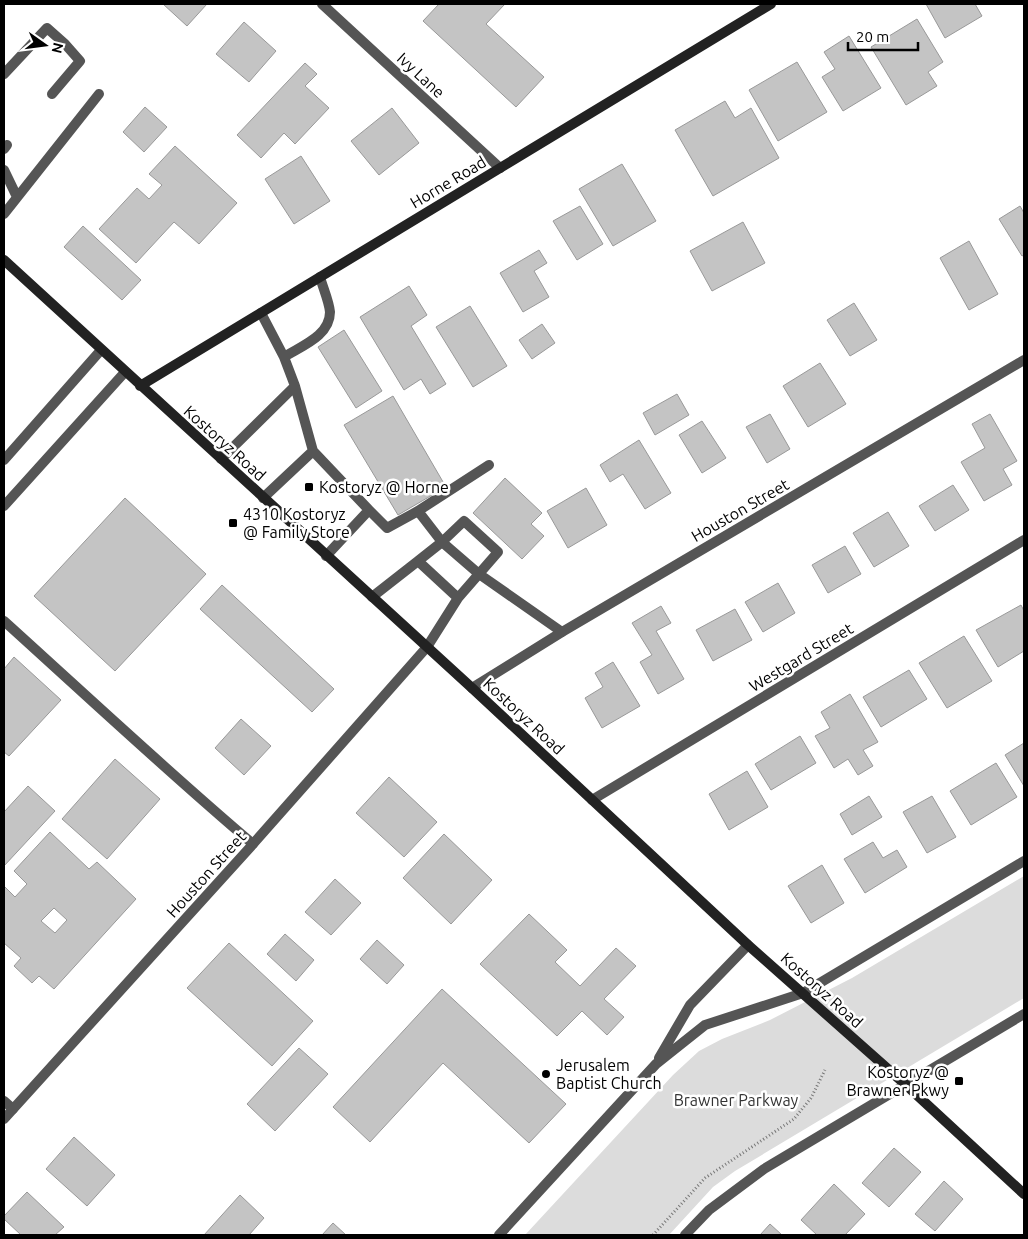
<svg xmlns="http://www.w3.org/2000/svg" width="1028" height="1239" viewBox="0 0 1028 1239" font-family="Ubuntu,sans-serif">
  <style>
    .green { fill: #dcdcdc }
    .building { fill: #c4c4c4; stroke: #999; fill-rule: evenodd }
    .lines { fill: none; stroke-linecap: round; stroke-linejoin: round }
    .path { stroke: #777; stroke-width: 3; stroke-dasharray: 1 2.5; stroke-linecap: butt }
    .service { stroke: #555; stroke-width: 10 }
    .minor { stroke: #555; stroke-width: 10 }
    .tertiary { stroke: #555; stroke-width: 10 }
    .secondary { stroke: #222; stroke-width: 10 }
    .poi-dot { fill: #000; stroke: #fff; stroke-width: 2 }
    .labels { text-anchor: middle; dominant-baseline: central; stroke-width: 5; stroke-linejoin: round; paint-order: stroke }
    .street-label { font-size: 16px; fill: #000; stroke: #fff }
    .poi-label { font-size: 16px; fill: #000; stroke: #fff; text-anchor: start }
    .park-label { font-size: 16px; fill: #333; stroke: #fff }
  </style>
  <rect width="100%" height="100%" fill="#fff"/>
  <path class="green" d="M1024 876V998L735 1171 713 1187 669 1235H525L673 1075 699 1051 722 1039 770 1020 852 978Z"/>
  <path class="building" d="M163 4H207L187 26Z
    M439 4H505L486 24 544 77 516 107 423 21Z
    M926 4H975L982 16 945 38Z
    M917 19 943 62 928 72 937 86 906 105 871 47Z
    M244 22 276 51 249 82 216 54Z
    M849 36 881 88 843 111 822 77 835 69 824 52Z
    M797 62 827 112 778 141 749 90Z
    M305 63 317 74 305 86 329 108 295 144 284 133 261 158 237 135Z
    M725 101 735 118 751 108 779 158 713 196 675 130Z
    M145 107 167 127 144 152 123 132Z
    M392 108 419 143 379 175 351 141Z
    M175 146 237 203 199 244 174 222 136 263 99 229 137 188 149 199 162 185 149 174Z
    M301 156 330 201 294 224 265 179Z
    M622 164 656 221 613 246 579 189Z
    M580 206 603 244 577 260 553 221Z
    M1020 206 1024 213V255L1022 256 999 219Z
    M743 222 765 263 712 291 690 251Z
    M83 226 141 280 122 300 64 247Z
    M969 241 998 294 969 310 940 258Z
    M539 250 547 263 534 271 549 297 523 312 500 273Z
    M409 286 427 315 411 326 446 384 430 394 421 379 404 390 360 317Z
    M854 303 877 340 850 356 827 320Z
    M470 306 507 366 473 387 436 327Z
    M542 324 555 343 532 359 519 340Z
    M344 330 382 391 356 408 318 347Z
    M820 363 846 404 808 427 783 386Z
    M677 394 689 415 655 435 643 413Z
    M393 396 446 487 398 515 344 425Z
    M770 414 790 449 767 463 746 427Z
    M990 414 1017 461 1003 469 1012 485 984 501 961 462 985 448 972 424Z
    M702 421 726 458 702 473 679 435Z
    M639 440 671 493 645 509 623 474 610 482 600 465Z
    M505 478 542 513 531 524 544 536 522 559 473 513Z
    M953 485 969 510 935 531 919 506Z
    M586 488 607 525 568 548 547 511Z
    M125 498 206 574 115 671 34 596Z
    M888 512 909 546 874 567 853 533Z
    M845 546 861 574 828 593 812 565Z
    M778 583 795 613 763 632 745 602Z
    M222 585 334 689 312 712 200 609Z
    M1021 605 1024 611V651L998 667 976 630Z
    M661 606 671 623 656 631 684 679 658 694 640 662 652 655 632 623Z
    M735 609 752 640 713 661 696 630Z
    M964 636 992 681 947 708 919 663Z
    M14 657 61 700 9 756 4 752V669Z
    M613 662 640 706 602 728 585 698 603 687 595 673Z
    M909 670 927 699 881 727 863 697Z
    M850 694 878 742 863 750 873 766 858 775 848 759 834 768 815 736 830 728 821 712Z
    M241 719 271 746 244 775 215 748Z
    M800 736 816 763 771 790 755 764Z
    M1024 743V786L1005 755Z
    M115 759 160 799 107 859 62 819Z
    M996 763 1017 797 971 825 950 791Z
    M747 771 768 807 729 830 709 794Z
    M389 777 437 822 404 857 356 813Z
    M28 786 55 811 4 866V812Z
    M869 796 882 817 852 835 840 814Z
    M932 796 956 837 927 853 903 812Z
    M50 832 89 869 97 862 136 899 54 989 39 976 32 983 14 966 21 958 4 943V886L15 897 27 884 14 871ZM54 908 67 920 55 933 41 921Z
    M444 834 492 880 451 924 403 878Z
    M873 842 883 858 897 850 907 867 865 893 844 859Z
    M822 865 844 903 811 923 788 886Z
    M335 879 361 903 331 935 305 912Z
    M529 914 567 950 555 962 580 986 616 948 636 966 604 999 624 1017 607 1035 582 1011 557 1036 480 964Z
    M285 934 314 960 296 981 267 954Z
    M377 940 404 965 387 984 360 959Z
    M229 943 313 1021 272 1066 187 988Z
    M442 989 566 1104 529 1143 443 1063 370 1142 333 1107Z
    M299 1048 328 1074 275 1131 247 1104Z
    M74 1137 115 1175 87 1206 46 1169Z
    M894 1148 921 1172 889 1207 862 1183Z
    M944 1181 963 1199 935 1231 915 1214Z
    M834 1184 865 1214 845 1235H817L801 1220Z
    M27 1192 64 1227 55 1235H21L4 1219V1216Z
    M240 1195 264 1218 249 1235H204Z
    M333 1223 346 1235H322Z
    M770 1224 782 1235H760Z"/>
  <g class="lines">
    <path class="path" d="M653 1235 705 1178 794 1119 811 1098 825 1070"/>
    <path class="service" d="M4 74 47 28 65 44 80 61 52 94
      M4 149 7 145
      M4 170 17 197
      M4 214 99 94
      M284 357C301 346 330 336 330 312 329 301 323 288 320 277
      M295 386 313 451 369 510 326 556
      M221 459 295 386 284 357 261 313
      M4 460 101 350
      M263 498 313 451
      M4 506 125 372
      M369 510 387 528 418 511 489 465
      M418 511 442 542 418 561 458 598 427 647
      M372 597 418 561
      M458 598 498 552 464 521 442 542 479 574 562 632
      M4 621C87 696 168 772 253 844
      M4 1101 13 1109"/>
    <path class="minor" d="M322 4 500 168
      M472 688 562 632 1024 360
      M592 800 1024 540
      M4 1119 253 844 427 647"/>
    <path class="tertiary" d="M659 1058 690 1005 748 945
      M499 1235 656 1064 705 1025 803 993 1024 861
      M685 1235 709 1210 764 1169 1024 1014"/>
    <path class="secondary" d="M4 260 472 688 748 945 906 1085 1024 1194
      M140 386 771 4"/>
  </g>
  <g class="poi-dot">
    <rect x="304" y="482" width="10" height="10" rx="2.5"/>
    <rect x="228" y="518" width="10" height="10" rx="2.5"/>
    <circle cx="546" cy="1074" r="5"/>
    <rect x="954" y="1076" width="10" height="10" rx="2.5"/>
  </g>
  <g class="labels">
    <g class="street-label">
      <text transform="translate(421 75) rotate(43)">Ivy Lane</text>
      <text transform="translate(448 182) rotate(-31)">Horne Road</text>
      <text transform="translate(225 443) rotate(42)">Kostoryz Road</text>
      <text transform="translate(740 510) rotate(-30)">Houston Street</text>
      <text transform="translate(801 657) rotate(-31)">Westgard Street</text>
      <text transform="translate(524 716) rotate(43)">Kostoryz Road</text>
      <text transform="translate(206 874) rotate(-48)">Houston Street</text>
      <text transform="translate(822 990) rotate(42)">Kostoryz Road</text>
    </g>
    <g class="poi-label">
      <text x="319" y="487">Kostoryz @ Horne</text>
      <text x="243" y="514">4310 Kostoryz<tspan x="243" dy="18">@ Family Store</tspan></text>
      <text x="556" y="1065">Jerusalem<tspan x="556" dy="18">Baptist Church</tspan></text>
      <text x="949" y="1072" text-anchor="end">Kostoryz @<tspan x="949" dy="18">Brawner Pkwy</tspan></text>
    </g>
    <g class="park-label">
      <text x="736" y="1100">Brawner Parkway</text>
    </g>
  </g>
  <rect width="1028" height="1239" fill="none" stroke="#000000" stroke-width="10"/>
  <g transform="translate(45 45) rotate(104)" stroke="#ffffff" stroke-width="4" paint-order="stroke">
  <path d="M0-4L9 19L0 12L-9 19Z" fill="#000000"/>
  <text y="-8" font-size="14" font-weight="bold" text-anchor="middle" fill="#000000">N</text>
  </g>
  <path d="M848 42v8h70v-8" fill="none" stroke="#000000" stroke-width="2.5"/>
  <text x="856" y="42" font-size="15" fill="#000000" stroke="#ffffff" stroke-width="4" paint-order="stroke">20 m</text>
</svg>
